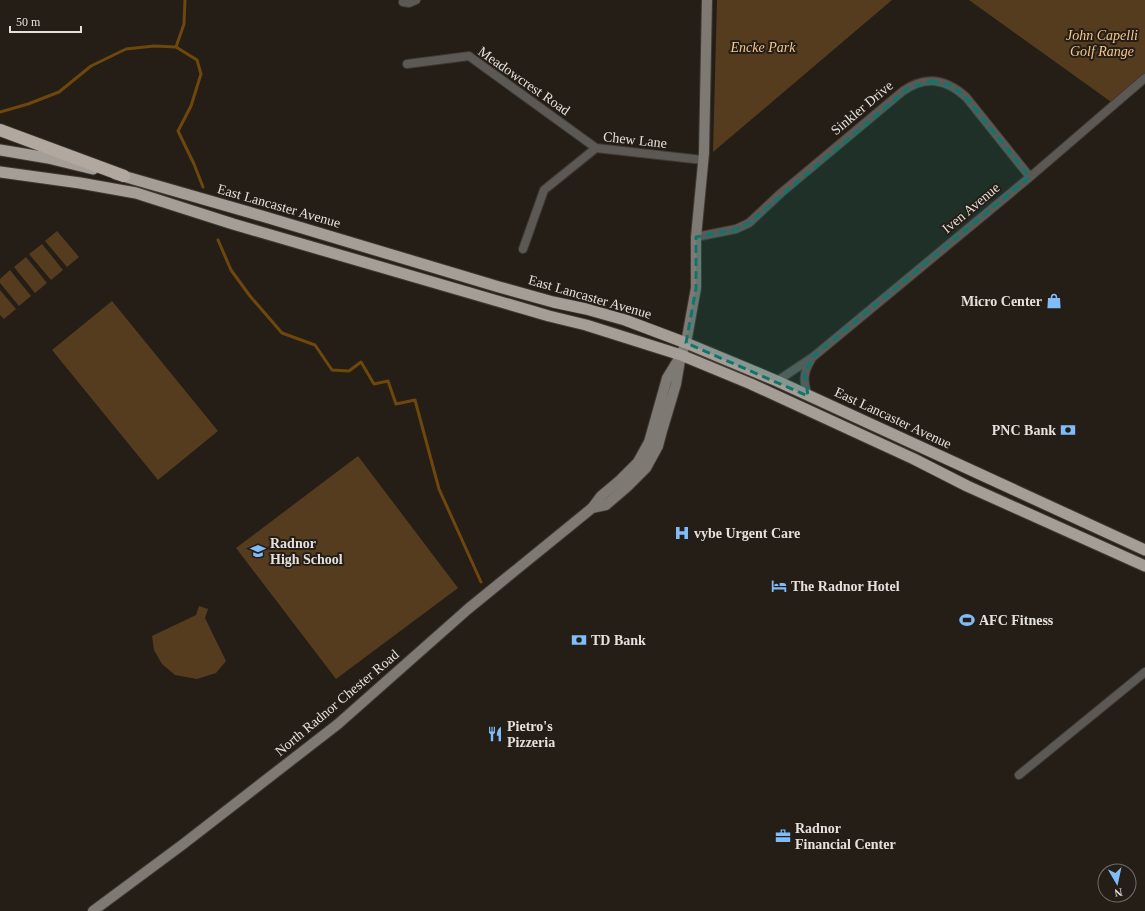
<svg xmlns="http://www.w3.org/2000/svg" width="1145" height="911" viewBox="0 0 1145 911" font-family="Georgia,serif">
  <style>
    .green { fill: #553c1e }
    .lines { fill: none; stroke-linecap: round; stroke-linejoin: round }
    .stream { stroke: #6e470c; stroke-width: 3 }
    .minor-casing { stroke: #3f3932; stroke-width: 10 }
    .secondary-casing { stroke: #3f3932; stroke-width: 12 }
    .trunk-casing { stroke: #3f3932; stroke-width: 13 }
    .motorway-casing { stroke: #3f3932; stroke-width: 14 }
    .minor { stroke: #5c5955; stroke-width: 8 }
    .secondary { stroke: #7e7973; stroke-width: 10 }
    .trunk { stroke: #a59e96; stroke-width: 11 }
    .motorway { stroke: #b1a9a0; stroke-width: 12 }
    .marked { fill: #0f766e; fill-opacity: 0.2; stroke: #0f766e; stroke-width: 3; stroke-dasharray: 8 5; stroke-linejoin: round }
    .labels { text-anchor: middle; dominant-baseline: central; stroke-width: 4; stroke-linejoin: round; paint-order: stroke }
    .park-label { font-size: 14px; font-style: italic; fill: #f8c68b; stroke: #241e17 }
    .street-label { font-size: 14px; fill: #e5e0db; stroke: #241e17 }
    .poi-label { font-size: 14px; font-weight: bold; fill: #e5e0db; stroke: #241e17; text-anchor: start }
  </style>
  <rect width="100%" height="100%" fill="#241e17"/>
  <path class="green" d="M717 0H892L713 152Z
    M969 0H1145V78L1114 104Z
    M57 231 79 257 67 267 45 241Z
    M42 244 63 270 51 280 29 254Z
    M26 257 47 283 35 293 14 267Z
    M10 270 31 296 19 306 0 283V279Z
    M0 290 16 309 4 319 0 315Z
    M112 301 218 431 158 480 52 350Z
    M358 456 458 588 336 679 236 548Z
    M199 606 208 609 205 618 226 661 216 673 197 679 175 675 162 664 154 650 152 636 196 615Z"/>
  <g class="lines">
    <path class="stream" d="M176 47 197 60 201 74 191 106 178 131 194 164 203 187
      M176 47 184 24 185 0
      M0 112 28 104 59 92 91 66 126 49 154 46 176 47
      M218 240 231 270 250 296 282 333 315 345 332 370 349 371 361 362 374 384 388 381 396 404 415 400 439 489 481 582"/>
    <g class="minor-casing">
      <path id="minor" d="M403 2 409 3 416 0
        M407 64 469 56 596 148
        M696 237 736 229 749 223 781 193 903 91C926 75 946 79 966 97L1030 177
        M523 249 544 190 596 148 703 160
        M777 381 813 357 1030 177 1145 78
        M808 396C803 381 803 373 811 360
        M1019 775 1145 672"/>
    </g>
    <g class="secondary-casing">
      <path id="secondary" d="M592 508 606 505 627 487 646 468 658 446 662 431 676 384 681 355 686 343 696 288V237L704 153 707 0
        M93 911 182 845 338 724 468 609 592 508 601 496 620 480 638 462 649 442 667 378 681 355"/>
    </g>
    <g class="trunk-casing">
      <path id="trunk" d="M0 150 48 158 93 169
        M0 172 80 183 136 193 233 224 549 316 586 325 681 355 751 384 914 459 967 486 1145 566
        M116 174 262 216 499 287 553 302 586 309 625 320 686 343 777 381 1145 550"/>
    </g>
    <g class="motorway-casing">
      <path id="motorway" d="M0 130 124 176"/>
    </g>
    <use href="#minor" class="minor"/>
    <use href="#secondary" class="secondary"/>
    <use href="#trunk" class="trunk"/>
    <use href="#motorway" class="motorway"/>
  </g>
  <path class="marked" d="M931 81 951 85 966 97 1030 177 813 357 805 374 808 396 686 343 696 288V237L736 229 749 223 908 88Z"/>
  <defs>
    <g id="shop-bare" transform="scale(1.2)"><path d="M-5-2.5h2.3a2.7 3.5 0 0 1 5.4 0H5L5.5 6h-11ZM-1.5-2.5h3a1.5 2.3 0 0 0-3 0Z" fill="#81bcfa" stroke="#241e17" stroke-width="2.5" paint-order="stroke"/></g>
    <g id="bank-bare" transform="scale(1.2)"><path d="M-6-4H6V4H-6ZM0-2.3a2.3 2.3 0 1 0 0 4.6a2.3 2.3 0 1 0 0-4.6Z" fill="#81bcfa" stroke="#241e17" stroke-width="2.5" paint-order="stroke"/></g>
    <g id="hospital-bare" transform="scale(1.2)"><path d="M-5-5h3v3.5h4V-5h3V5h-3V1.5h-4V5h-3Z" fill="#81bcfa" stroke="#241e17" stroke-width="2.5" paint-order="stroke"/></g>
    <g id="school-bare" transform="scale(1.2)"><path d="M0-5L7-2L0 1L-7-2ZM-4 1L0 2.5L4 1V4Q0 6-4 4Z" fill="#81bcfa" stroke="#241e17" stroke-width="2.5" paint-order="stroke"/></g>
    <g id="hotel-bare" transform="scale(1.2)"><path d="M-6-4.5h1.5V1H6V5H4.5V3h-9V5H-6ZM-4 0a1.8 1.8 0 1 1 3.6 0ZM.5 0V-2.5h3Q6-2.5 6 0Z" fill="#81bcfa" stroke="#241e17" stroke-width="2.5" paint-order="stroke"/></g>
    <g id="stadium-bare" transform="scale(1.2)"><path d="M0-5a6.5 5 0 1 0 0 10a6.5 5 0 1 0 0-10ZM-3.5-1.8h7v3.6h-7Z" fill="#81bcfa" stroke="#241e17" stroke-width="2.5" paint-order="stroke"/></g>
    <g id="restaurant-bare" transform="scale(1.2)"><path d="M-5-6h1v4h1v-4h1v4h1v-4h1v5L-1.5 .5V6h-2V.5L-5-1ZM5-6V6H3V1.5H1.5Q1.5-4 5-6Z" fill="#81bcfa" stroke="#241e17" stroke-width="2.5" paint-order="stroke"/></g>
    <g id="office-bare" transform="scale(1.2)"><path d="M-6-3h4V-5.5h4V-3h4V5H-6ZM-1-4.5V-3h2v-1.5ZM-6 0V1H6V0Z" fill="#81bcfa" stroke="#241e17" stroke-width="2.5" paint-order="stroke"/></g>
  </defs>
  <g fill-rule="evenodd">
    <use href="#shop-bare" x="1054" y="301"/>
    <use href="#bank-bare" x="1068" y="430"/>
    <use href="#hospital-bare" x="682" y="533"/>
    <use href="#school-bare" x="258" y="551"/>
    <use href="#hotel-bare" x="779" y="586"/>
    <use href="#stadium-bare" x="967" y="620"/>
    <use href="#bank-bare" x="579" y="640"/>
    <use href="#restaurant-bare" x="495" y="734"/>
    <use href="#office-bare" x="783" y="836"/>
  </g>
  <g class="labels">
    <g class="park-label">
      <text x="1102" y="35">John Capelli<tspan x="1102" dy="16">Golf Range</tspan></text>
      <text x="763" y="47">Encke Park</text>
    </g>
    <g class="street-label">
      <text transform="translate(524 81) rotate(35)">Meadowcrest Road</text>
      <text transform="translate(862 108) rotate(-40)">Sinkler Drive</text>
      <text transform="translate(635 140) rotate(6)">Chew Lane</text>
      <text transform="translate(279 206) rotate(16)">East Lancaster Avenue</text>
      <text transform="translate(971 208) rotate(-40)">Iven Avenue</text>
      <text transform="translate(590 297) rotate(16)">East Lancaster Avenue</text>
      <text transform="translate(893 418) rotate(25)">East Lancaster Avenue</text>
      <text transform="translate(337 703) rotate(-40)">North Radnor Chester Road</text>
    </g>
    <g class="poi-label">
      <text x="1042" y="301" text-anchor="end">Micro Center</text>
      <text x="1056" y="430" text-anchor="end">PNC Bank</text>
      <text x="694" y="533">vybe Urgent Care</text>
      <text x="270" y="543">Radnor<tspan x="270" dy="16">High School</tspan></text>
      <text x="791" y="586">The Radnor Hotel</text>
      <text x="979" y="620">AFC Fitness</text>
      <text x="591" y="640">TD Bank</text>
      <text x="507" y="726">Pietro's<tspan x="507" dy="16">Pizzeria</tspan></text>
      <text x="795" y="828">Radnor<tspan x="795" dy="16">Financial Center</tspan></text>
    </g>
  </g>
  <g transform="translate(1117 883) rotate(171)"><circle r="19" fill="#241e17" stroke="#716c65"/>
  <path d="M0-3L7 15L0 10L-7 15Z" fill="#81bcfa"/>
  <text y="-6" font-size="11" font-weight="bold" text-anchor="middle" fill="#e5e0db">N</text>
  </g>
  <path d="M10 26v6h71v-6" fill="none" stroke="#e5e0db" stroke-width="2"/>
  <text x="16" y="26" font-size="12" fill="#e5e0db" stroke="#241e17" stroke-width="3" paint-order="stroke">50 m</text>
</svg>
